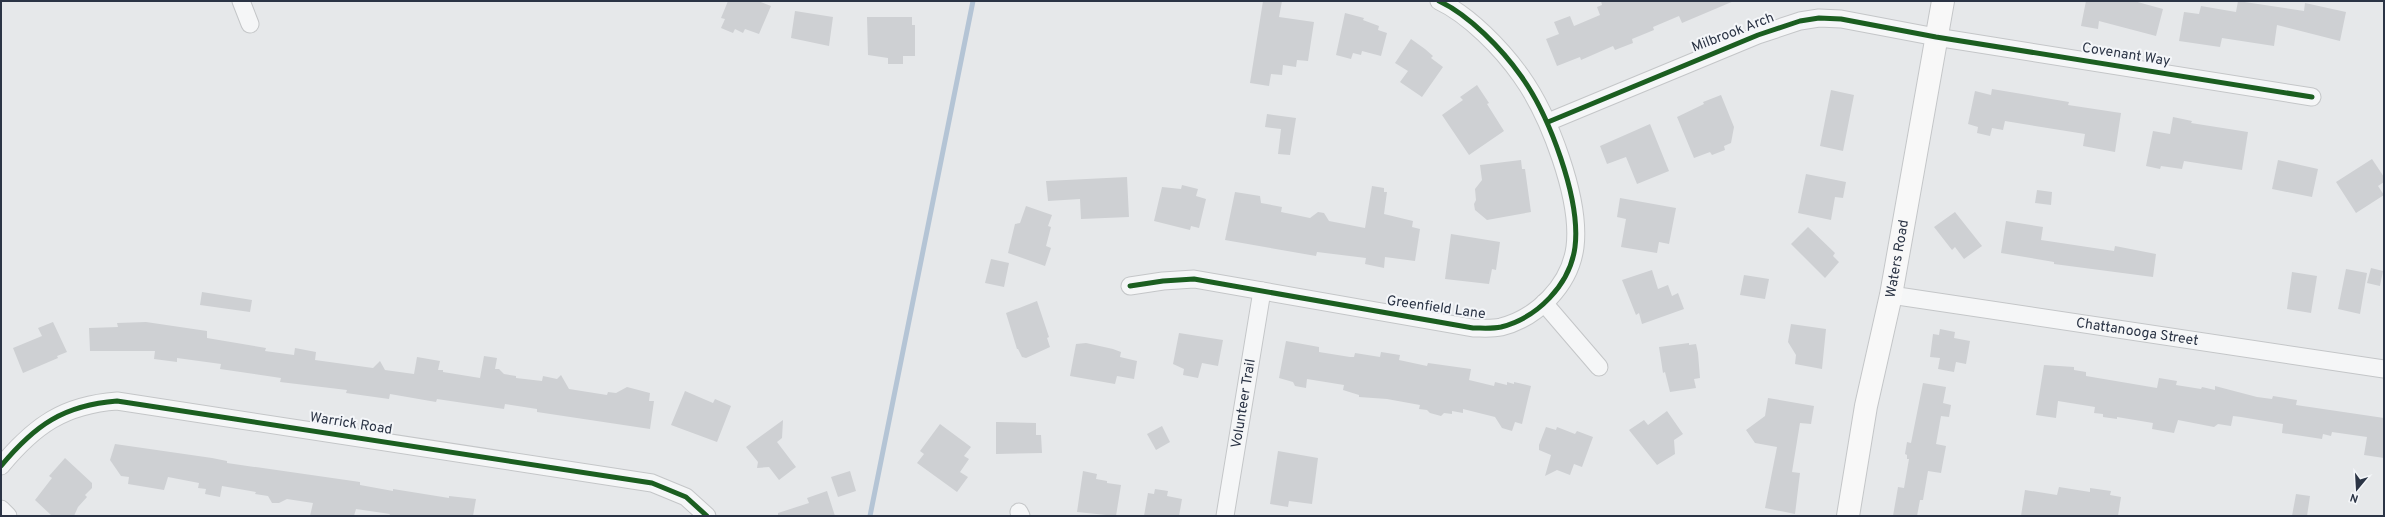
<svg xmlns="http://www.w3.org/2000/svg" width="2385" height="517" viewBox="0 0 2385 517" font-family="Overpass,sans-serif">
  <style>
    .lines { fill: none; stroke-linecap: round; stroke-linejoin: round }
    .stream { stroke: #b4c4d5; stroke-width: 5 }
    .building { fill: #ced0d3 }
    .street-casing { stroke: #c4c6c8; stroke-width: 19 }
    .secondary-casing { stroke: #c4c6c8; stroke-width: 24 }
    .street { stroke: #f5f6f7; stroke-width: 17 }
    .secondary { stroke: #f8f8f8; stroke-width: 22 }
    .cycleway-casing { stroke: #f4f6f9; stroke-width: 8 }
    .cycleway { stroke: #1b5e20; stroke-width: 5 }
    .labels { text-anchor: middle; dominant-baseline: central; stroke-width: 4; stroke-linejoin: round; paint-order: stroke }
    .street-label { font-size: 14px; fill: #2b3445; stroke: #f4f6f9 }
  </style>
  <rect width="100%" height="100%" fill="#e6e8ea"/>
  <g class="lines">
    <path class="stream" d="M870 516 973 1"/>
  </g>
  <path class="building" d="M728 1H758L771 6 759 34 745 29 743 33 735 29 733 33 721 28 725 19 721 18Z
    M1263 1H1282L1279 17 1314 22 1308 61 1297 60 1296 67 1283 65 1282 75 1271 74 1269 86 1250 83Z
    M1601 1H1734L1682 23 1679 16 1653 27 1654 30 1632 39 1633 43 1615 50 1613 46 1581 60 1580 57 1557 66 1546 39 1559 34 1554 22 1570 16 1574 26 1600 15 1597 7 1602 5Z
    M2086 1H2134L2163 9 2156 36 2099 21 2098 29 2081 26Z
    M2238 1 2304 11 2305 3 2346 12 2340 41 2277 25 2274 46 2222 38 2220 47 2179 41 2184 12 2199 14 2201 6 2236 12Z
    M795 11 833 17 829 46 791 38Z
    M1345 13 1364 18 1363 20 1379 26 1378 30 1387 33 1381 56 1362 51 1361 55 1353 53 1351 59 1336 55Z
    M867 17H912V25H915V56H903V64H888V58L868 55Z
    M1411 39 1425 49 1433 56 1431 58 1443 67 1422 97 1400 82 1408 71 1395 63Z
    M1477 85 1489 103 1487 104 1504 131 1469 155 1442 115 1463 100 1460 97Z
    M1992 89 2069 102 2068 105 2121 113 2115 152 2083 146 2085 134 2005 121 2003 130 1992 128 1990 136 1977 133 1978 127 1968 124 1975 91 1991 95Z
    M1831 90 1854 95 1843 151 1820 146Z
    M1721 95 1734 127 1731 143 1724 146 1725 150 1712 155 1710 152 1694 158 1677 117 1704 104 1703 102Z
    M1267 114 1296 118 1290 155 1278 154 1281 129 1265 127Z
    M2173 117 2192 121 2191 123 2248 132 2242 170 2184 161 2182 169 2161 166 2160 169 2146 166 2153 131 2170 134Z
    M1650 124 1669 171 1637 184 1626 157 1607 164 1600 146Z
    M2372 159 2384 177V182L2378 186 2384 195 2356 213 2336 182Z
    M1521 160 1522 169H1525L1531 212 1487 220 1475 210 1474 204 1476 200 1475 189 1482 180 1480 165Z
    M2278 160 2318 169 2312 197 2272 189Z
    M1806 174 1846 182 1843 198 1835 197 1831 220 1798 213Z
    M1127 177 1129 217 1081 219 1080 199 1048 201 1046 181Z
    M1182 185 1198 189 1196 196 1206 199 1199 228 1191 226 1190 230 1154 221 1162 187 1181 189Z
    M1372 186 1384 188V192H1387L1384 214 1413 221 1412 227 1420 229 1415 261 1385 257 1384 268 1365 264 1366 258 1317 252 1316 256 1225 240 1235 192 1260 196 1261 203 1282 207 1281 212 1310 218 1318 212 1324 213 1329 221 1365 228Z
    M2037 190 2052 192 2051 205 2035 203Z
    M1620 198 1676 208 1669 244 1659 242 1657 253 1621 247 1626 219 1617 217Z
    M1026 206 1052 215 1048 226 1051 227 1046 246 1051 248 1045 266 1008 253 1015 224 1020 223Z
    M1955 212 1982 246 1964 259 1955 247 1952 250 1934 227Z
    M2006 221 2043 227 2041 240 2114 251 2115 246 2156 254 2153 277 2054 264V262L2001 253Z
    M1808 227 1835 253 1833 256 1839 262 1825 278 1791 244Z
    M1451 234 1500 242 1496 270 1492 269 1489 284 1445 279Z
    M991 259 1009 263 1004 287 985 283Z
    M2371 268 2383 271 2380 286 2367 283Z
    M2346 269 2367 273 2360 314 2338 309Z
    M1652 270 1658 289 1668 285 1672 296 1678 293 1684 309 1642 324 1639 313 1636 315 1622 280Z
    M2292 272 2317 276 2311 313 2287 309Z
    M1744 275 1769 279 1765 299 1740 295Z
    M202 292 252 300 250 312 200 305Z
    M1037 301 1049 337 1047 338 1050 347 1026 358 1022 357 1018 349H1017L1006 313Z
    M53 322 67 352 57 356 58 358 23 373 13 348 42 336 38 328Z
    M146 322 207 331V338L266 348 265 351 294 355 295 348 316 352 315 360 373 368 380 361 385 370 414 374 417 357 440 361 438 370H443V372L480 378 484 356 497 358 495 369H499L504 374 516 376V378L542 381 543 376 557 379 561 375 569 389 607 395 608 392 616 393 627 387 650 393 649 401H654L650 429 537 412V409L505 404 504 409 437 399 436 402 390 394 389 399 346 393 347 390 280 382 281 378 220 369 221 364 177 358V362L154 359 155 351H90L89 328 118 327 117 323Z
    M1791 324 1826 329 1822 369 1795 364 1796 355 1788 342Z
    M1940 329 1955 332 1954 338 1970 341 1966 364 1956 362 1954 372 1938 369 1940 358 1930 357 1933 334 1939 335Z
    M1179 333 1223 340 1218 366 1202 363 1198 378 1183 375 1184 369 1173 364Z
    M1286 341 1319 347V352L1350 357H1354L1355 353 1380 357 1381 352 1400 355 1399 360 1427 366 1428 363 1471 369 1469 380 1494 386 1495 382 1507 385V382L1514 384V382L1531 386 1522 424 1515 422 1512 431 1502 428 1495 417 1463 409V413L1452 411V414L1444 413 1441 416 1430 413 1427 410 1419 409 1420 405 1387 399 1359 397V395L1343 390 1344 385 1307 379 1306 388 1295 386 1293 382 1279 378Z
    M1086 343 1113 349 1121 352 1120 357 1137 361 1134 379 1117 376 1115 384 1070 376 1076 344Z
    M1689 343V345L1696 344 1698 353 1700 378 1694 379 1696 388 1670 392 1665 372 1663 373 1659 347Z
    M2044 365 2074 367V370L2086 372V376L2157 388 2159 378 2177 381 2176 385 2201 389 2202 387 2215 390V386L2257 397 2272 399 2273 396 2297 400 2296 405 2384 418V458L2364 455 2367 437 2332 432 2331 436 2323 434 2322 439 2282 433 2283 424 2241 417 2233 416 2231 426 2218 424 2214 427 2178 420 2174 433 2152 429 2153 423 2117 417V419L2103 417V414L2094 413 2095 407 2058 401 2056 418 2036 415Z
    M1923 383 1946 387 1943 403 1951 405 1949 417 1941 416 1936 444 1946 446 1941 473 1928 471 1923 500H1920L1917 516H1893L1898 487 1904 488 1909 459H1907V455L1905 454 1907 442 1911 443Z
    M685 391 713 403 715 399 731 406 717 442 671 425Z
    M1768 398 1814 406 1811 424 1800 423 1792 472 1800 473 1795 514 1765 508 1777 447 1755 443 1746 430 1765 416Z
    M1667 411 1683 434 1674 440 1675 454 1657 465 1629 430 1644 420 1648 425Z
    M783 420 782 438 777 442 796 467 779 480 769 467 757 468 758 462 746 447Z
    M996 422 1036 423V435H1041L1042 453 996 454Z
    M940 424 971 447 964 456 969 459 960 472 968 477 957 492 917 463 924 454 920 451Z
    M1162 426 1170 442 1156 450 1147 434Z
    M1546 427 1556 430 1557 427 1575 434 1577 431 1593 437 1582 467 1574 464 1570 475 1557 470 1545 476 1551 455 1539 450V445Z
    M115 444 212 458 227 461V463L360 482V485L393 491V489L449 498V496L476 499 473 516H389L390 514 356 509 354 516H310L313 503 287 499 279 503H272L268 496 255 494 256 492 222 486 220 497 205 494 206 489 198 488 199 483 168 477 164 490 128 484 129 477 121 476 110 460Z
    M1278 451 1318 458 1312 504 1289 501 1288 507 1270 504Z
    M65 458 92 483V488L85 495 87 497 78 507 74 516H52L35 500 52 478 49 476Z
    M850 471 856 491 838 497 831 477Z
    M1083 471 1097 474 1096 479 1107 481V483L1121 485 1116 516 1077 512Z
    M2059 487 2090 492V488L2111 491 2110 495 2121 497 2118 516H2021L2025 490 2057 495Z
    M1155 489 1168 491 1167 496 1182 499 1179 516H1144L1148 493 1154 494Z
    M827 491 835 516H778V513L809 503 807 498Z
    M2296 494 2310 496 2307 516H2292Z"/>
  <g class="lines">
    <g class="street-casing">
      <g id="street">
        <path d="M241 1 250 24"/>
        <path d="M1548 122 1758 35 1800 21 1819 18 1841 19 1936 37 2312 97"/>
        <path d="M1130 286 1163 281 1194 279 1473 328C1482 328 1492 329 1501 327 1537 318 1570 285 1575 247 1581 199 1549 115 1521 76 1502 49 1469 15 1439 1"/>
        <path id="s1" d="M1891 295 2384 369"/>
        <path d="M1544 303 1599 367"/>
        <path d="M1 466C35 425 64 405 117 401L652 483 686 497 707 516"/>
        <path d="M1 509 8 516"/>
        <path d="M1019 512 1021 516"/>
        <path id="s2" d="M1225 516 1262 291"/>
      </g>
    </g>
    <g class="secondary-casing">
      <g id="secondary">
        <path id="s3" d="M1848 516 1866 406 1891 295 1943 1"/>
      </g>
    </g>
    <use href="#street" class="street"/>
    <use href="#secondary" class="secondary"/>
    <g class="cycleway-casing">
      <path id="cycleway" d="M1548 122 1758 35 1800 21 1819 18 1841 19 1936 37 2312 97
        M1130 286 1163 281 1194 279 1473 328C1482 328 1492 329 1501 327 1537 318 1570 285 1575 247 1581 199 1549 115 1521 76 1502 49 1469 15 1439 1
        M1 466C35 425 64 405 117 401L652 483 686 497 707 516"/>
    </g>
    <use href="#cycleway" class="cycleway"/>
  </g>
  <g class="labels">
    <g class="street-label">
      <text transform="translate(1733 33) rotate(-21)">Milbrook Arch</text>
      <text transform="translate(2126 55) rotate(9)">Covenant Way</text>
      <text stroke="none"><textPath href="#s3" startOffset="262">Waters Road</textPath></text>
      <text transform="translate(1436 308) rotate(8)">Greenfield Lane</text>
      <text stroke="none"><textPath href="#s1" startOffset="249">Chattanooga Street</textPath></text>
      <text stroke="none"><textPath href="#s2" startOffset="114">Volunteer Trail</textPath></text>
      <text transform="translate(351 424) rotate(9)">Warrick Road</text>
    </g>
  </g>
  <rect width="2385" height="517" fill="none" stroke="#2b3445" stroke-width="4"/>
  <g transform="translate(2357 489) rotate(198)" stroke="#f4f6f9" stroke-width="3" paint-order="stroke">
  <path d="M0-3L7 15L0 10L-7 15Z" fill="#2b3445"/>
  <text y="-6" font-size="11" font-weight="bold" text-anchor="middle" fill="#2b3445">N</text>
  </g>
</svg>
